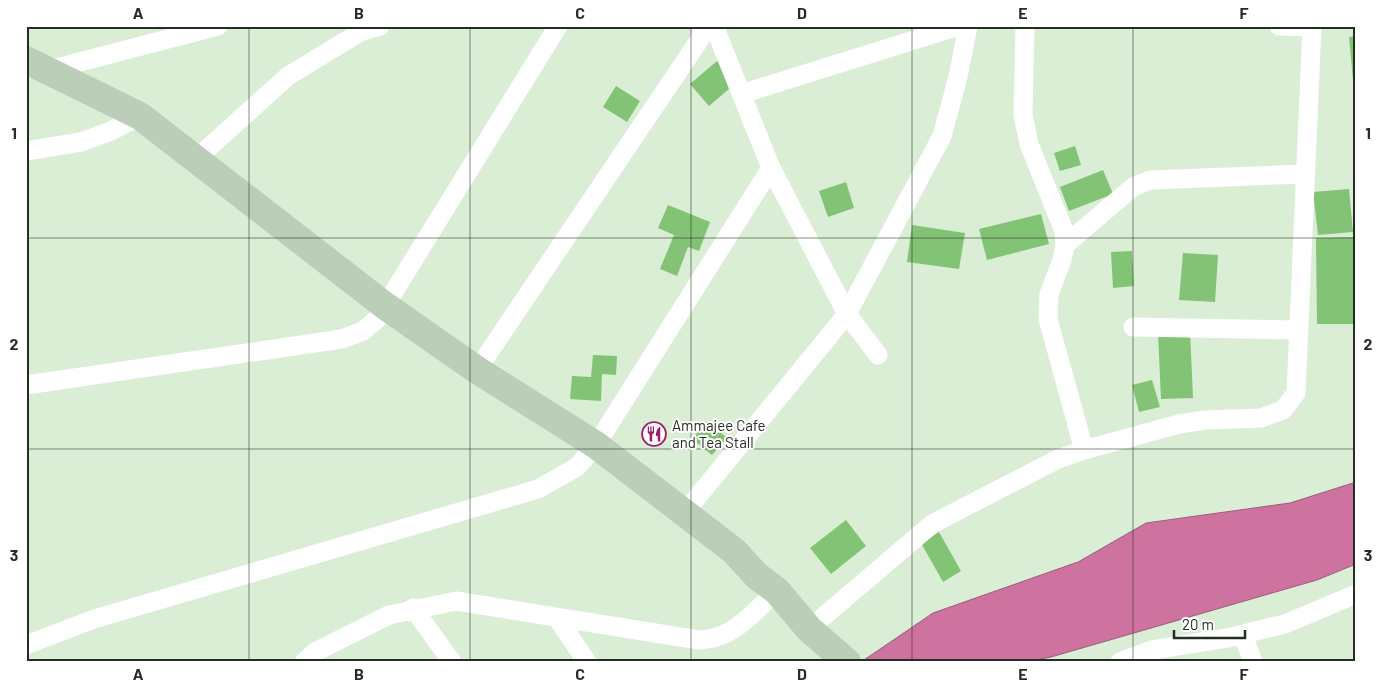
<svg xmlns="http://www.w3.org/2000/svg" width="1382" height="688" viewBox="0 0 1382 688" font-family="Barlow,sans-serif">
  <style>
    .water { fill: #ce72a0; stroke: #9c5d7b }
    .building { fill: #83c375 }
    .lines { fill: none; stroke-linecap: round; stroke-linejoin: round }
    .street { stroke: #fff; stroke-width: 19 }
    .secondary { stroke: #bbceb8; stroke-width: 28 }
    .grid { fill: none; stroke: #262d24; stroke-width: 1; stroke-opacity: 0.55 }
    .labels { text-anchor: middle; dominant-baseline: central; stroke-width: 4; stroke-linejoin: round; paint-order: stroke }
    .poi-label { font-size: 15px; fill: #262d24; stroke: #fff; text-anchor: start }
    .neatline { fill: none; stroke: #262d24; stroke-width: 2 }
    .grid-label { font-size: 16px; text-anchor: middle; font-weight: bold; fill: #262d24 }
  </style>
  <rect width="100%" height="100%" fill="#daedd5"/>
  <path class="water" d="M1356 482V564L1317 580 1051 657 1024 662H861L933 613 1078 562 1146 523 1290 503Z"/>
  <path class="building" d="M1356 36V80H1353L1349 37Z
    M717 61 736 83 709 106 690 84Z
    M616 86 640 101 627 122 603 107Z
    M1075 146 1081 165 1060 171 1054 153Z
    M1103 170 1113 194 1069 211 1060 187Z
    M846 182 854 208 828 217 819 191Z
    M1349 189 1353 232 1318 235 1313 192Z
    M668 205 710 222 699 251 688 247 677 276 660 269 674 235 658 228Z
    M1041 214 1049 244 987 260 979 229Z
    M912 225 965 233 959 269 907 262Z
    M1356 237V324H1317L1316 238Z
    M1132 251 1134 286 1113 288 1111 252Z
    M1183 253 1218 255 1215 302 1179 300Z
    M1190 331 1193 398 1161 399 1158 333Z
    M593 355 617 356 616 375 602 374 601 401 570 399 572 376 591 377Z
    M1152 380 1160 407 1139 412 1132 385Z
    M707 421 727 438 712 455 692 439Z
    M846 520 866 546 831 574 810 548Z
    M939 532 961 571 943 582 921 543Z"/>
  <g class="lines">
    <path class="street" d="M1025 26 1023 115 1029 144 1064 231 1065 245 1062 260 1049 294 1048 319 1084 450
      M1279 26 1312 27
      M362 31 380 26
      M45 71 218 26
      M741 94 959 26
      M26 151 81 142 111 131 140 116
      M196 159 288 76 362 31V26
      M1065 245 1133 187 1150 180 1305 174
      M1133 327 1299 330
      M878 355 847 314 942 136 958 77 968 26
      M477 370 700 39 703 26
      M26 385 342 339 363 331 377 319 558 26
      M685 512 847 314 771 168
      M413 608 452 662
      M557 618 587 662
      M809 629 932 524 1058 459 1084 450 1179 424 1205 420 1261 418 1283 410 1296 393 1312 26
      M1243 635 1253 662
      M26 645 94 619 538 489 577 467 596 445 771 168 714 26
      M304 662 315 652 389 615 456 601 699 640C735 638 751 614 777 591
      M1120 662 1152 650 1227 638 1285 624 1356 594"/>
    <path class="secondary" d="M26 60 140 116 384 305 477 370 596 445 734 551 757 576 777 591 809 629 847 662"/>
  </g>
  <path class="grid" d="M249 26V662M470 26V662M691 26V662M912 26V662M1133 26V662M26 238H1356M26 449H1356"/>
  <defs>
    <g id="restaurant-ring" transform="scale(1.25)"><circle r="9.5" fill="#fff" stroke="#a01b6a" stroke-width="1.5"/><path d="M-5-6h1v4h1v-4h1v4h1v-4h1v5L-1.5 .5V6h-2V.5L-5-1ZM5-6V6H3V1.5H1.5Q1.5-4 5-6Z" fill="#a01b6a"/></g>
  </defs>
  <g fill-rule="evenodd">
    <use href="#restaurant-ring" x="654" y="434"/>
  </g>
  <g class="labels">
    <g class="poi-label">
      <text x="672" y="425">Ammajee Cafe<tspan x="672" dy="17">and Tea Stall</tspan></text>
    </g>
  </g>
  <rect width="1382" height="688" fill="none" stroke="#ffffff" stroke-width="55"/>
  <path d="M1174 630v8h71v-8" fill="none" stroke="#262d24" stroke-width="2.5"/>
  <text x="1182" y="630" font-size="15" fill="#262d24" stroke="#ffffff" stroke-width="4" paint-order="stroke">20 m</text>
  <rect x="28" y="28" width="1326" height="632" class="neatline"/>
  <g class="grid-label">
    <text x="138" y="19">A</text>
    <text x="359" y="19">B</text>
    <text x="580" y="19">C</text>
    <text x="802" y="19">D</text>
    <text x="1023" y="19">E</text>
    <text x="1244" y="19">F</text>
    <text x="14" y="139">1</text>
    <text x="1368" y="139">1</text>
    <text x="14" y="350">2</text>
    <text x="1368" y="350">2</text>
    <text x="14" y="561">3</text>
    <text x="1368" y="561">3</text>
    <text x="138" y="680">A</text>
    <text x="359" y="680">B</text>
    <text x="580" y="680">C</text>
    <text x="802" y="680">D</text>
    <text x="1023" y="680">E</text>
    <text x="1244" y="680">F</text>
  </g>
</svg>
